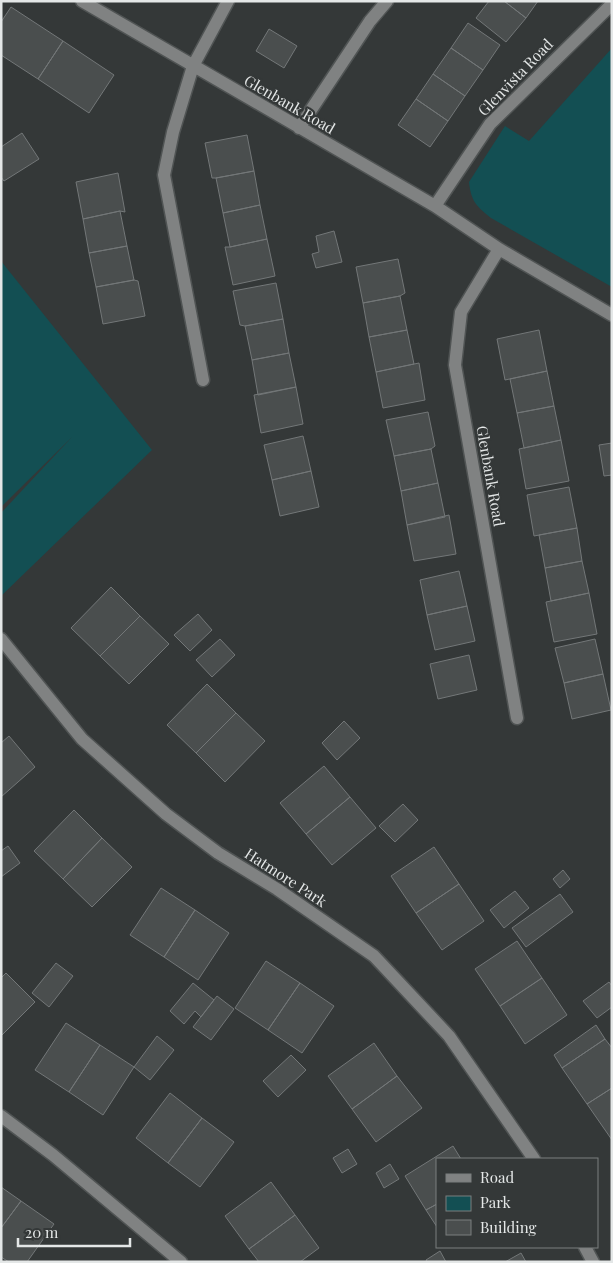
<svg xmlns="http://www.w3.org/2000/svg" width="613" height="1263" viewBox="0 0 613 1263" font-family="'Playfair Display',serif">
  <style>
    .green { fill: #134f53 }
    .building { fill: #4a4e4e; stroke: #737778 }
    .lines { fill: none; stroke-linecap: round; stroke-linejoin: round }
    .minor-casing { stroke: #505454; stroke-width: 15 }
    .minor { stroke: #808282; stroke-width: 12 }
    .labels { text-anchor: middle; dominant-baseline: central; stroke-width: 4.5; stroke-linejoin: round; paint-order: stroke }
    .street-label { font-size: 15px; fill: #e4e7e7; stroke: #343838 }
  </style>
  <rect width="100%" height="100%" fill="#343838"/>
  <path class="green" d="M612 48V287L491 218C476 206 471 201 469 182L505 126 529 141Z
    M1 261 152 450 1 596V513L72 437 1 507Z"/>
  <path class="building" d="M489 1H504L526 18 506 42 476 18Z
    M504 1H538L526 18Z
    M11 7 63 41 38 79 1 55V22Z
    M468 23 500 45 483 70 451 48Z
    M269 29 297 46 284 68 256 51Z
    M63 41 114 75 89 113 38 79Z
    M451 48 483 70 465 96 433 74Z
    M433 74 465 96 448 121 416 99Z
    M416 99 448 121 430 147 398 125Z
    M22 133 39 159 4 181 1 177V147Z
    M247 135 254 171 216 178H212L205 143Z
    M254 171 260 205 223 213 216 178Z
    M118 173 125 212 120 211 83 219 76 182Z
    M260 205 267 239 230 247 223 213Z
    M120 211 127 246 89 253 83 219Z
    M334 231 342 262 316 268 312 254 319 252 316 236Z
    M267 239 275 276 233 285 225 247H230Z
    M127 246 134 280 96 287 89 253Z
    M398 259 405 293 400 296 363 303 356 267Z
    M134 280 138 281 145 316 103 324 96 287Z
    M276 283 283 319 245 326 240 325 233 291Z
    M400 296 407 330 369 337 363 303Z
    M283 319 289 353 252 360 245 326Z
    M407 330 414 364 376 372 369 337Z
    M539 330 547 371 505 380 497 339Z
    M289 353 296 387 258 395 252 360Z
    M419 363 425 400 383 408 376 372Z
    M547 371 554 406 517 413 510 379Z
    M296 387 303 424 261 433 254 395Z
    M554 406 561 440 524 448 517 413Z
    M428 412 435 446 431 449 394 456 386 420Z
    M303 436 311 471 272 480 264 445Z
    M561 440 569 481 526 489 519 449Z
    M612 443V475L604 476 599 445Z
    M431 449 438 483 401 491 394 456Z
    M311 471 319 507 280 516 272 480Z
    M438 483 445 517 407 525 401 491Z
    M569 487 577 528 534 536 527 495Z
    M449 515 456 554 414 561 407 525Z
    M577 528 582 561 545 568 539 535Z
    M582 561 589 593 551 601 545 568Z
    M459 571 467 606 427 615 420 580Z
    M111 587 140 616 100 656 71 628Z
    M589 593 597 634 554 642 546 602Z
    M467 606 475 641 435 650 427 615Z
    M198 614 212 630 190 651 174 635Z
    M140 616 169 644 129 684 100 656Z
    M220 639 235 655 212 677 196 660Z
    M595 639 603 674 564 683 555 648Z
    M469 655 477 690 438 699 430 664Z
    M603 674 611 710 572 719 564 683Z
    M207 684 236 713 196 753 167 725Z
    M236 713 265 741 225 782 196 753Z
    M344 721 360 738 337 760 322 743Z
    M9 736 35 767 1 797V743Z
    M324 766 350 797 306 834 280 803Z
    M350 797 376 828 332 865 306 834Z
    M403 804 418 820 395 842 379 826Z
    M74 810 102 838 63 879 34 851Z
    M102 838 132 867 92 907 63 879Z
    M8 846 20 863 1 877V851Z
    M434 847 459 884 416 913 391 876Z
    M563 870 570 879 560 888 553 879Z
    M459 884 484 921 442 950 416 913Z
    M161 888 195 910 164 957 130 935Z
    M515 891 529 908 504 928 490 910Z
    M560 894 573 912 526 947 512 928Z
    M195 910 229 933 198 980 164 957Z
    M517 941 542 978 500 1006 475 969Z
    M266 961 300 983 268 1030 235 1008Z
    M56 963 73 976 49 1007 32 993Z
    M6 973 35 1002 1 1036V978Z
    M542 978 567 1015 525 1044 500 1006Z
    M609 982 612 986V1007L597 1018 583 1001Z
    M193 983 214 1000 201 1017 195 1011 184 1024 170 1011Z
    M300 983 334 1006 302 1053 268 1030Z
    M217 996 234 1009 211 1040 193 1027Z
    M66 1023 100 1045 69 1092 35 1070Z
    M596 1025 605 1039 562 1068 554 1055Z
    M157 1036 174 1050 150 1080 134 1067Z
    M605 1039 612 1048V1088L587 1104 562 1068Z
    M374 1043 397 1076 352 1109 328 1076Z
    M100 1045 134 1067 103 1115 69 1092Z
    M291 1055 306 1070 278 1097 263 1081Z
    M397 1076 422 1108 376 1142 352 1109Z
    M612 1088V1140L587 1104Z
    M170 1093 202 1118 168 1163 136 1138Z
    M202 1118 234 1142 200 1187 168 1163Z
    M453 1146 461 1159H437V1204L426 1210 405 1176Z
    M348 1149 357 1164 342 1173 333 1158Z
    M390 1164 399 1179 384 1188 376 1173Z
    M271 1182 295 1215 249 1249 225 1216Z
    M1 1187 21 1201 1 1228Z
    M21 1201 54 1224 27 1262H9L1 1257V1228Z
    M437 1204V1227L426 1210Z
    M295 1215 319 1248 300 1262H259L249 1249Z
    M440 1251 446 1262H427L426 1260Z
    M521 1253 526 1262H505Z"/>
  <g class="lines">
    <g class="minor-casing">
      <path id="minor" d="M82 1 435 206 499 249 612 315
        M299 128 370 21 387 1
        M435 206 490 124 612 4
        M499 249 461 312 455 365 517 718
        M203 380 164 175 173 132 193 66 228 1
        M1 639 82 739 166 814 218 853 277 889 374 956 449 1036 534 1159
        M1 1116 53 1155 181 1262
        M585 1247 593 1262"/>
    </g>
    <use href="#minor" class="minor"/>
  </g>
  <g class="labels">
    <g class="street-label">
      <text transform="translate(515 77) rotate(-46)">Glenvista Road</text>
      <text transform="translate(290 104) rotate(30)">Glenbank Road</text>
      <text transform="translate(491 476) rotate(80)">Glenbank Road</text>
      <text transform="translate(286 877) rotate(33)">Hatmore Park</text>
    </g>
  </g>
  <rect width="613" height="1263" fill="none" stroke="#e4e7e7" stroke-width="5"/>
  <rect x="436" y="1158" width="162" height="90" fill="#343838" stroke="#7a7e7e"/>
  <rect x="446" y="1174" width="25" height="8" fill="#808282" stroke="#7a7e7e"/>
  <text x="480" y="1183" font-size="15" fill="#e4e7e7">Road</text>
  <rect x="446" y="1196" width="25" height="15" fill="#134f53" stroke="#7a7e7e"/>
  <text x="480" y="1208" font-size="15" fill="#e4e7e7">Park</text>
  <rect x="446" y="1220" width="25" height="15" fill="#4a4e4e" stroke="#7a7e7e"/>
  <text x="480" y="1233" font-size="15" fill="#e4e7e7">Building</text>
  <path d="M18 1238v8h112v-8" fill="none" stroke="#e4e7e7" stroke-width="2.5"/>
  <text x="25" y="1238" font-size="15" fill="#e4e7e7" stroke="#343838" stroke-width="4" paint-order="stroke">20 m</text>
</svg>
